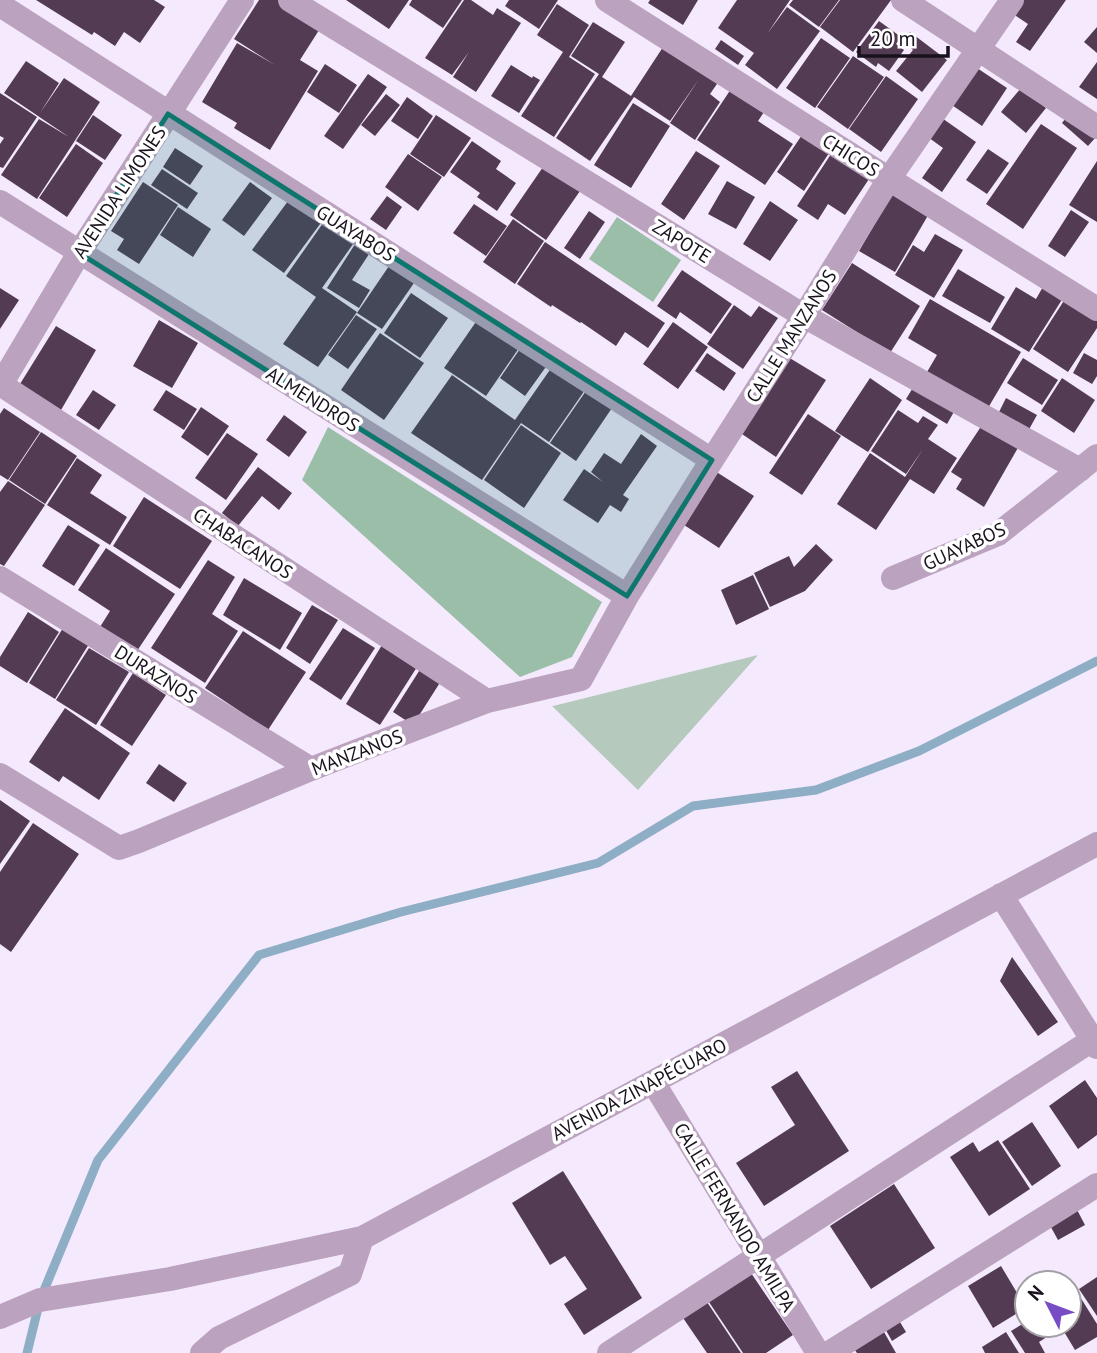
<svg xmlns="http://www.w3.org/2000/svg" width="1097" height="1353" viewBox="0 0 1097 1353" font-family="'PT Sans',sans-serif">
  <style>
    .green { fill: #b5cabd }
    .forest { fill: #9bbea9 }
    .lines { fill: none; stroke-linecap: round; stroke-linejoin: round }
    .stream { stroke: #8eaec5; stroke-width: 9 }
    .building { fill: #533c53 }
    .minor { stroke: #bba3c0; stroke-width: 24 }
    .marked { fill: #0f766e; fill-opacity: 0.2; stroke: #0f766e; stroke-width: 5; stroke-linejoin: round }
    .labels { text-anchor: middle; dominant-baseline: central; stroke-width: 7; stroke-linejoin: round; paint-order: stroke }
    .street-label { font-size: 19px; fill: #19121e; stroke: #fff }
  </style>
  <rect width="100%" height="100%" fill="#f5eafd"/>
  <path class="green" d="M758 655 638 790 552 706H553Z"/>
  <path class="forest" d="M617 217 681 260 653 302 589 259Z
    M328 427 602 602 572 657 520 677 302 480Z"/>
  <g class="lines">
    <path class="stream" d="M27 1353 40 1300 98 1160 259 955 401 912 598 863 693 806 816 790 919 751 1097 661"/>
  </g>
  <path class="building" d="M36 0H154L165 7 140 43 124 32 115 46 94 32 92 35Z
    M259 0H278L321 27 300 60 318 71 270 150 234 128 237 123 202 102 237 43 275 65 234 39Z
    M346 0H409L389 29Z
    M412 0H462L443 28 409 5Z
    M464 0H471L493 15 497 8 521 23 476 92 453 77 469 52 452 75 425 58Z
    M509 0H558L539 29 505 6Z
    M650 0H698L683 25 648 3Z
    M737 0H790L767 34 787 7 820 31 777 89 745 65 754 53 718 28Z
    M793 0H839L819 27 789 5Z
    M840 0H891L853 52 820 27Z
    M1019 0H1066L1030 51 1016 42 1028 24 1010 12Z
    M557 4 589 25 569 57 595 74 554 137 521 116 563 52 537 35Z
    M879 21 901 37 896 44 904 50 889 71 878 63 876 67 856 52Z
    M593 22 625 42 602 77 631 96 665 44 719 81 710 94 720 102 695 140 670 123 699 79 670 121 634 97 590 161 556 138 599 74 571 56Z
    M1097 27V53L1084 42Z
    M910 32 947 60 922 92 896 71 913 50 903 41Z
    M821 38 850 58 815 108 786 88Z
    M721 40 744 56 738 65 715 49Z
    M853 56 884 77 848 129 817 107Z
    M26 61 59 83 40 113 64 78 100 102 37 199 1 175 39 119 69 137 4 93Z
    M1097 62V99L1079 87Z
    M325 64 357 85 339 113 307 92Z
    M511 65 532 78 533 76 540 80 519 113 491 96Z
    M974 66 1007 88 982 126 949 103Z
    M368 74 387 87 343 149 324 136Z
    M886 76 918 99 881 152 849 129Z
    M735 83 768 106 758 121 793 144 765 185 697 140Z
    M1021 88 1046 108 1026 133 1001 112Z
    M0 93 37 117 3 168 0 167V144L4 138 0 136Z
    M386 94 400 105 375 136 361 125Z
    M407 97 433 116 418 139 391 121Z
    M633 103 670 126 631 188 594 165Z
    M1069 114 1096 137 1088 146 1062 123Z
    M93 115 122 135 105 160 76 141Z
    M436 115 471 138 444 177 410 154Z
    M939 116 976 142 942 192 922 178 943 148 925 135Z
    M1041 124 1077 148 1023 229 986 204Z
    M806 129 833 147 804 191 777 172Z
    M472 141 501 161 496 169 516 183 497 211 477 197 480 193 450 172Z
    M76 144 103 163 67 217 39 198Z
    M175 148 203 166 190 185 163 167Z
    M835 148 873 173 845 215 828 204 818 220 797 206Z
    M988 149 1009 163 987 194 966 180Z
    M696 151 720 166 684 220 661 204Z
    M408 154 442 177 418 211 385 187Z
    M1097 161V222L1069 205Z
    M543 167 580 191 546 240 510 215Z
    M162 169 198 193 187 209 151 185Z
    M727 181 755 197 736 229 708 214Z
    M143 182 178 205 139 264 117 250 124 239 111 231Z
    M250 182 272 198 244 236 222 220Z
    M894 191 930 212 895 272 859 251Z
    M387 196 402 207 386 230 370 219Z
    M291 197 323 220 284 273 252 250Z
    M770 201 798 220 770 261 743 244Z
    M474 204 507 226 486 256 453 233Z
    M178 207 211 229 193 257 160 235Z
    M1071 210 1089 222 1065 257 1048 246Z
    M589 211 605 222 580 259 564 248Z
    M328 216 358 237 322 288 357 312 318 367 283 344 316 297 286 276Z
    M513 219 544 241 515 284 483 262Z
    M935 234 963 250 934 298 895 275 913 245 924 252Z
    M359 238 373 248 352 280 370 290 359 308 327 288Z
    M545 242 665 323 648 348 625 332 616 346 581 322 580 323 552 305 551 307 517 284Z
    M852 263 920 306 890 353 822 310Z
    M389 266 414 283 382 329 357 313Z
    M958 269 1005 297 990 323 942 296Z
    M682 270 732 304 711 334 680 312 676 319 657 306Z
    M1044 285 1063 298 1029 352 991 329 1016 287 1036 299Z
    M0 288 19 300 0 329Z
    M411 293 448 318 420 358 384 333Z
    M930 299 1021 352 988 408 927 372 937 355 908 338Z
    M1065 299 1097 320V328L1068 372 1033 349Z
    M734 305 751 317 759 306 778 318 743 369 707 344Z
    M356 315 377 329 348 369 328 355Z
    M480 316 521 345 486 396 444 368Z
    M159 320 198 343 172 388 133 366Z
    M673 322 708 347 678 389 643 364Z
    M56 326 96 350 61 410 20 384Z
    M380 333 424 363 384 420 341 390Z
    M522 346 548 364 525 396 500 378Z
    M707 353 736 373 724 391 695 371Z
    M1084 353 1097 360V376L1092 384 1073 373Z
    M788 357 826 380 776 457 739 432Z
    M1023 358 1058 380 1042 405 1007 383Z
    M554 364 587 387 549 442 521 423 482 480 411 433 452 375 515 420Z
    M870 378 902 400 868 452 835 431Z
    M1062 378 1095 400 1074 433 1041 411Z
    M914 386 955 410 947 424 906 399Z
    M588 388 614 405 576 461 550 443Z
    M93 390 116 405 99 430 76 415Z
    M166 390 197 409 184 430 153 410Z
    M1006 398 1037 415 1027 433 997 416Z
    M201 407 229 426 208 456 181 437Z
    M4 408 40 432 8 480 0 475V414Z
    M898 410 918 423 923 416 938 425 928 439 957 458 934 494 910 479 876 530 837 504 870 453 905 477 923 449 906 474 871 451Z
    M808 414 841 436 802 495 769 473Z
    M284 415 307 432 289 457 266 440Z
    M521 425 561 453 524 508 484 480Z
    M982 425 1019 446 984 507 956 489 962 479 951 472Z
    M41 432 77 456 45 504 9 480Z
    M227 433 258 454 226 500 195 478Z
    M641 434 657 446 623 495 629 499 621 512 610 505 598 523 563 500 584 469 603 482 591 472 604 453 621 464Z
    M77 458 102 475 90 493 127 517 110 545 47 505Z
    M258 467 292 493 279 510 262 496 238 526 222 513Z
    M715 471 754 496 719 548 681 523Z
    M8 481 45 505 4 566 0 564V492Z
    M144 497 212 541 180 589 113 546Z
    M68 525 100 545 74 586 42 566Z
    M816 544 833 560 805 591 770 607 754 573 789 556 794 567Z
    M106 548 175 594 137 651 100 627 110 611 78 590Z
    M208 560 235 577 212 614 238 631 205 683 151 648Z
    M753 575 769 609 736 625 721 590Z
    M244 578 302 613 280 650 223 615Z
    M312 605 338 620 310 664 286 648Z
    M28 612 59 632 27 683 0 666V657Z
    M63 628 89 644 55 699 29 683Z
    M343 628 375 648 341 700 309 679Z
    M243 631 306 672 268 730 205 688Z
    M382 645 417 667 380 725 346 704Z
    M89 648 129 672 96 725 56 700Z
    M421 668 441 681 413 725 393 712Z
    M133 673 166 695 132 746 100 725Z
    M65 708 130 753 99 800 63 776 59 782 29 762Z
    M159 764 187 783 174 802 146 783Z
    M0 800 30 821 0 864Z
    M33 823 79 854 11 952 0 944V872Z
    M1012 957 1058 1022 1038 1036 1000 981Z
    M797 1071 849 1151 764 1206 736 1163 795 1125 771 1087Z
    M1085 1080 1097 1098V1135L1078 1149 1049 1106Z
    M1032 1122 1061 1166 1032 1186 1002 1142Z
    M998 1140 1030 1189 989 1216 950 1157 973 1142 979 1152Z
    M563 1171 642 1298 584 1335 564 1304 587 1289 565 1256 550 1265 512 1203Z
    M894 1184 935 1248 871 1289 830 1226Z
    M1074 1204 1085 1225 1058 1240 1046 1218Z
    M1001 1266 1026 1308 993 1328 968 1286Z
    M749 1270 793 1335 766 1353H743L707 1299Z
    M1097 1277V1316L1079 1289Z
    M1077 1292 1097 1324V1337L1075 1350 1060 1325H1069V1298Z
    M705 1299 741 1353H707L681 1315Z
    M897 1317 906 1332 892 1341 883 1325Z
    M1027 1321V1325H1048L1053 1333 1039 1342 1045 1353H1025L1011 1331Z
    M884 1332 896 1353H857L854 1349Z
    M1006 1332 1019 1353H985L982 1347Z"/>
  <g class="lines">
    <path class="minor" d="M290 0 804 316 1080 470
      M607 0 889 179 1097 309
      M903 0 1097 127
      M0 5 712 460
      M0 202 627 596
      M0 384 487 701
      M0 386 79 253 242 0
      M0 578 311 769
      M893 578 998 534 1097 456
      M0 775 119 848 139 841 311 769 487 701 581 679 627 596 712 460 804 316 889 179 1012 0
      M1001 895 1097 1047
      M653 1082 818 1353
      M0 1317 40 1300 170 1279 362 1238 1097 844
      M202 1353 219 1338 350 1274 362 1238
      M609 1353 1097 1037
      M829 1353 1097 1185"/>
  </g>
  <path class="marked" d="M168 114 712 460 627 596 79 253Z"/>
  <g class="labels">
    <g class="street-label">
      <text transform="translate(851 155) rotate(32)">CHICOS</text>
      <text transform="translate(119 192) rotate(-57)">AVENIDA LIMONES</text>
      <text transform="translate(356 233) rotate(32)">GUAYABOS</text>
      <text transform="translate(682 241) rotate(32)">ZAPOTE</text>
      <text transform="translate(791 336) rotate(-58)">CALLE MANZANOS</text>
      <text transform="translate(313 399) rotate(32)">ALMENDROS</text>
      <text transform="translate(243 543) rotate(33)">CHABACANOS</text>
      <text transform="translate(964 546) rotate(-25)">GUAYABOS</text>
      <text transform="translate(156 674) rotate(32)">DURAZNOS</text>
      <text transform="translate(357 752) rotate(-21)">MANZANOS</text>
      <text transform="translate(639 1089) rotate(-28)">AVENIDA ZINAPÉCUARO</text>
      <text transform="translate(735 1217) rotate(59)">CALLE FERNANDO AMILPA</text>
    </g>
  </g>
  <g transform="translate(1048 1304) rotate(312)"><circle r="33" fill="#ffffff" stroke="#a3a0a5" stroke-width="2"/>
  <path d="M0-5L12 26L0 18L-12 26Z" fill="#774cc5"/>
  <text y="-10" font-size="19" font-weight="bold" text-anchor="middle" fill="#19121e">N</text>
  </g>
  <path d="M859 46v10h89v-10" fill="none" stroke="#19121e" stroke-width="3.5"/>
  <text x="870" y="46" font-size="21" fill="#19121e" stroke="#ffffff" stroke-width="5" paint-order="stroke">20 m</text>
</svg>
